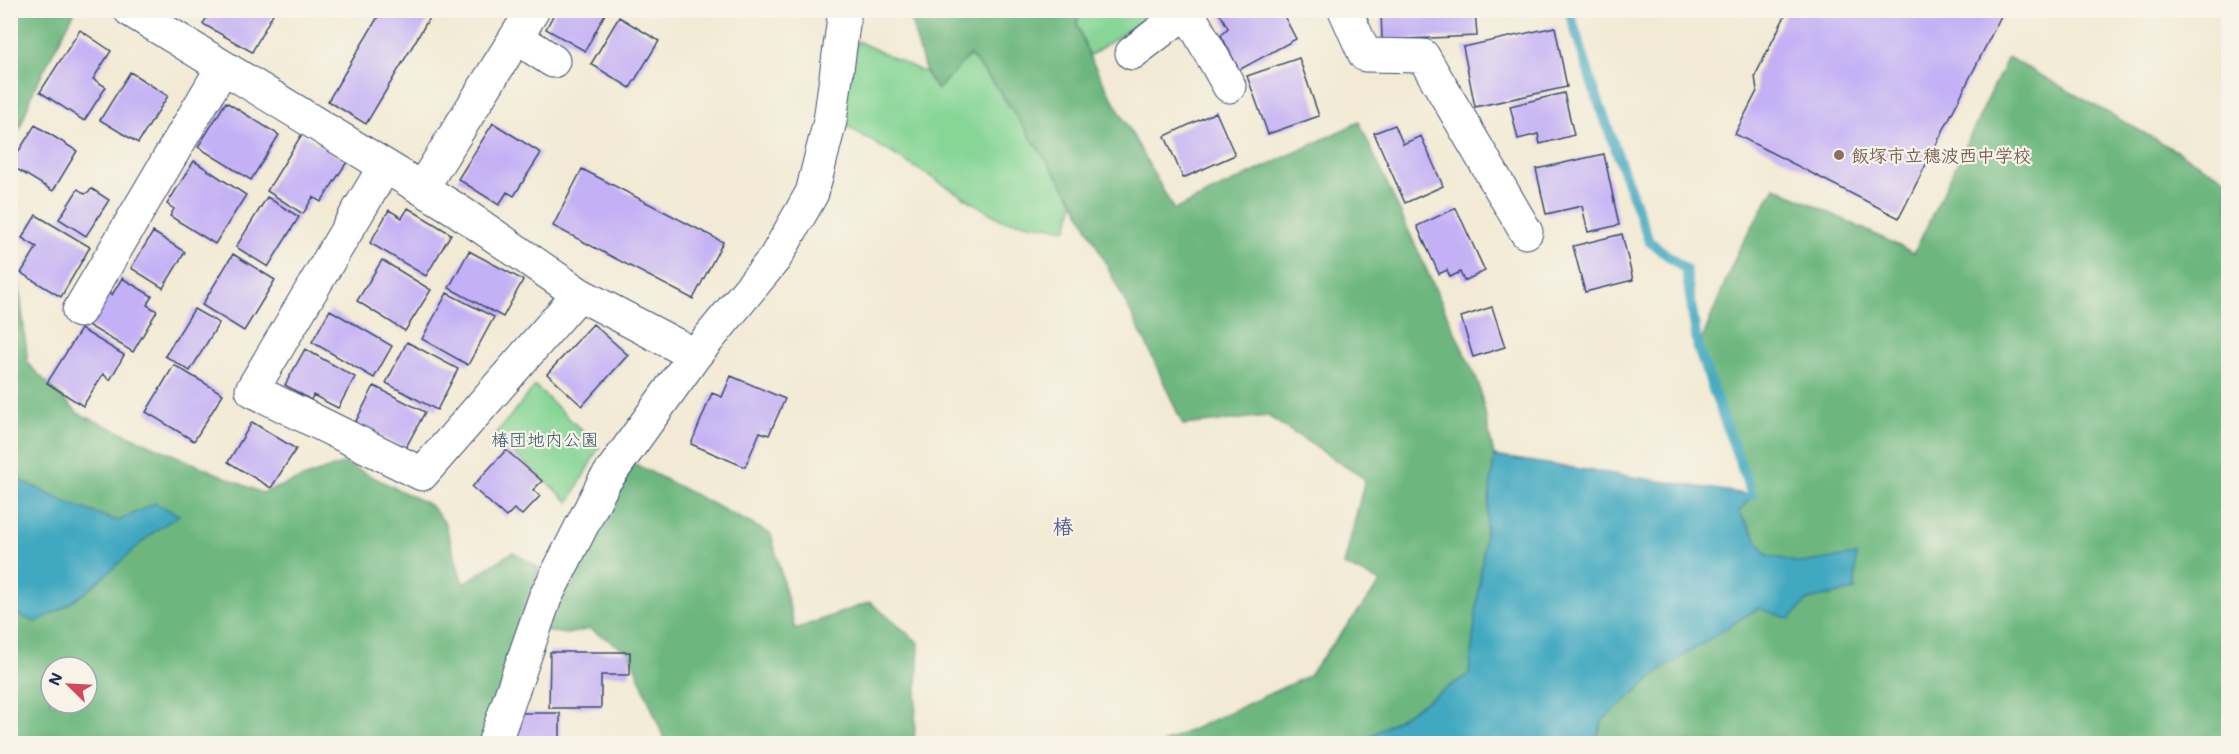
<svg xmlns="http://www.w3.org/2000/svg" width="2239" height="754" viewBox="0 0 2239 754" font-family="Mali,'Klee One',sans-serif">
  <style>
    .green { fill: #87d696; stroke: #51827a; stroke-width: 1.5 }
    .forest { fill: #6db77f; stroke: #44736e; stroke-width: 1.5; fill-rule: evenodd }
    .water { fill: #40a8c0; stroke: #2e6c8f; stroke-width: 1.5 }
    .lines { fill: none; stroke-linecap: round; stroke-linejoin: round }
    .stream { stroke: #40a8c0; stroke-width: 10 }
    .building { fill: #c4b0f5 }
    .minor-casing { stroke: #3b4b70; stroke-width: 35 }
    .minor { stroke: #fff; stroke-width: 33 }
    .education-dot { fill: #8d6e63; stroke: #f7f3e8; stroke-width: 2 }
    .labels { text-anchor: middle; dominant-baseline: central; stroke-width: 4.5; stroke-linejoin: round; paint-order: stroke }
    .education-label { font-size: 18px; font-weight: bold; fill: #785e54; stroke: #f7f3e8; text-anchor: start }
    .park-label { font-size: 18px; fill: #36596c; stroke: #f7f3e8 }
    .quarter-label { font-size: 21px; font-weight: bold; fill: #565c93; stroke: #f7f3e8 }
  </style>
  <rect width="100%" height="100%" fill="#f7f3e8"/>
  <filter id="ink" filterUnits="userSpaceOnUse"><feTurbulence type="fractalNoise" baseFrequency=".0167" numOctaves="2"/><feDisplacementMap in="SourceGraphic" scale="12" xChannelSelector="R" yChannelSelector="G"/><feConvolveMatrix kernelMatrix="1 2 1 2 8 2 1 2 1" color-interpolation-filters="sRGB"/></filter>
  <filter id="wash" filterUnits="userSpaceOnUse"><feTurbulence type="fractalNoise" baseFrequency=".008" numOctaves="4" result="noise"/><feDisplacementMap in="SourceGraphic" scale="24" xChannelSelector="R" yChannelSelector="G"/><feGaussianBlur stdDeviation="1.35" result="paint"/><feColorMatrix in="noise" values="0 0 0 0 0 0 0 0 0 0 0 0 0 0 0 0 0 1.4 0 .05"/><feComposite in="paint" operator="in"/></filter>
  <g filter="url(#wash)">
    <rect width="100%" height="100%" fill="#f2ead4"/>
    <path class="green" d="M1080 11H1157L1089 56 1077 23Z
      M857 41 926 73 937 90 970 54 998 89 1074 201 1067 229 1002 220 840 122Z
      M535 386 599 447 569 502 494 436Z"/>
    <path class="forest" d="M11 10 75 11 34 89 11 152Z
      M908 11H1080L1077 24 1089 56 1174 210 1359 122 1479 385 1494 456 1752 495 1698 349 1738 251 1775 187 1914 253 2008 57 2228 180V743H1163L1308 676 1381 582 1344 565 1365 479 1268 416 1183 425 1146 343 1074 201 998 89 970 55 937 90 926 73Z
      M10 204 28 364 79 414 262 493 344 463 430 505 445 523 463 584 513 552 539 568 531 602 484 743H11ZM51 667H87V703H51Z
      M629 461 771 534 795 629 870 602 919 643 914 743H666L629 652 590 629 567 634 544 631Z"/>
    <path class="water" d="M1494 456 1752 495 1739 512 1767 555 1800 563 1856 555 1855 590 1808 600 1790 619 1758 608 1661 670 1603 720 1595 743H1360L1469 674Z
      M12 476 67 503 118 521 155 503 179 515C169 522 157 529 148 537 110 569 82 603 35 622L11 612Z"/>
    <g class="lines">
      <path class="stream" d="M1569 10 1592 84 1649 241 1686 270 1698 349 1752 495"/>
    </g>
    <g id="blocks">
      <path class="building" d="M211 10H275L252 52 203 24Z
        M382 10H434L366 124 328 101Z
        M556 10H607L585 51 546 29Z
        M1218 10H1281L1296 39 1239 70 1221 35 1228 28Z
        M1381 10H1475L1477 36 1382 40Z
        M1788 10H2004L1899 218 1735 134 1757 91 1755 76Z
        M619 17 659 41 630 88 591 64Z
        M1555 27 1567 87 1475 107 1463 47Z
        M80 30 111 51 93 79 106 87 84 121 40 92Z
        M1299 58 1319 116 1268 134 1247 76Z
        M130 72 168 96 138 143 100 120Z
        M1564 93 1574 135 1540 144 1538 134 1518 139 1510 106Z
        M226 102 279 135 251 180 198 147Z
        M1216 112 1235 155 1183 178 1165 136Z
        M493 123 541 153 514 196 507 192 499 205 458 179Z
        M35 125 77 151 53 191 10 165Z
        M1395 125 1403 144 1421 136 1443 186 1405 203 1374 133Z
        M302 134 347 162 321 202 313 197 303 214 267 191Z
        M1604 154 1619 225 1588 232 1582 206 1546 214 1536 169Z
        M194 161 246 195 215 244 170 216 174 209 167 204Z
        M582 169 723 242 693 299 553 226Z
        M78 189 85 194 92 189 109 200 86 236 59 219Z
        M267 197 299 217 268 267 236 247Z
        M408 208 451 234 426 276 370 243 389 210 402 218Z
        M1456 208 1485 271 1464 281 1460 272 1450 277 1447 270 1439 274 1417 226Z
        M36 215 90 247 61 297 21 273 37 247 22 238Z
        M153 232 185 252 163 288 131 268Z
        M1622 234 1633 280 1585 292 1573 246Z
        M469 251 523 280 503 317 449 288Z
        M233 254 275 280 244 331 202 305Z
        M382 260 431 290 405 331 357 301Z
        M122 278 152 296 147 305 157 311 133 352 86 324 105 291 112 295Z
        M447 293 494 317 468 365 422 339Z
        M1492 307 1505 347 1473 357 1461 317Z
        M194 309 219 323 190 371 165 356Z
        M330 310 392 346 374 378 312 342Z
        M593 324 628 355 582 406 547 374Z
        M81 329 124 355 110 380 103 374 83 406 47 383Z
        M407 342 458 369 437 410 386 383Z
        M305 349 355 377 338 408 313 395 311 400 285 385Z
        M174 365 223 394 194 441 146 412Z
        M731 376 785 399 769 435 760 432 745 467 691 444 712 393 722 397Z
        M374 386 425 412 405 449 355 423Z
        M252 422 296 449 271 488 228 462Z
        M506 450 542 481 533 490 540 496 522 515 514 509 506 517 472 487Z
        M550 652H630V675H601V708H549Z
        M518 713H560V744H510L511 727H518Z"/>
    </g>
  </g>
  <g filter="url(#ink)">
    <use href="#blocks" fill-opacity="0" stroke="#3b4b70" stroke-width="1.5"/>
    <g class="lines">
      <g class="minor-casing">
        <path id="minor" d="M130 10 457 210 579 294 695 355
          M1345 10 1365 55 1423 56 1526 232
          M1187 11 1229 86
          M516 37 553 61
          M1132 53 1188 10
          M385 166 252 390 422 474 579 294
          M422 188 533 10
          M79 311 223 67
          M494 744 545 598 604 482 695 355 775 258 812 193 830 121 845 10"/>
      </g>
      <use href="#minor" class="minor"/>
    </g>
  </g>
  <circle class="education-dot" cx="1839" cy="155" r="6"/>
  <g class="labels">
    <g class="education-label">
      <text x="1851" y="155">飯塚市立穂波西中学校</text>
    </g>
    <g class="park-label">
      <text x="545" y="439">椿団地内公園</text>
    </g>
    <g class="quarter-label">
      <text x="1063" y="525">椿</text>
    </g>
  </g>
  <rect width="2239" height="754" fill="none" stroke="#f7f3e8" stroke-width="36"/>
  <g transform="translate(69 685) rotate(294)"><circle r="28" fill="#f7f3e8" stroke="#9fa5b1" stroke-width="1.5"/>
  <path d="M0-4.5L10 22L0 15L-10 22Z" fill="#d1495b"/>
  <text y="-9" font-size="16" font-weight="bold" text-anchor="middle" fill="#1b2f5e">N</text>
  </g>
</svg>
